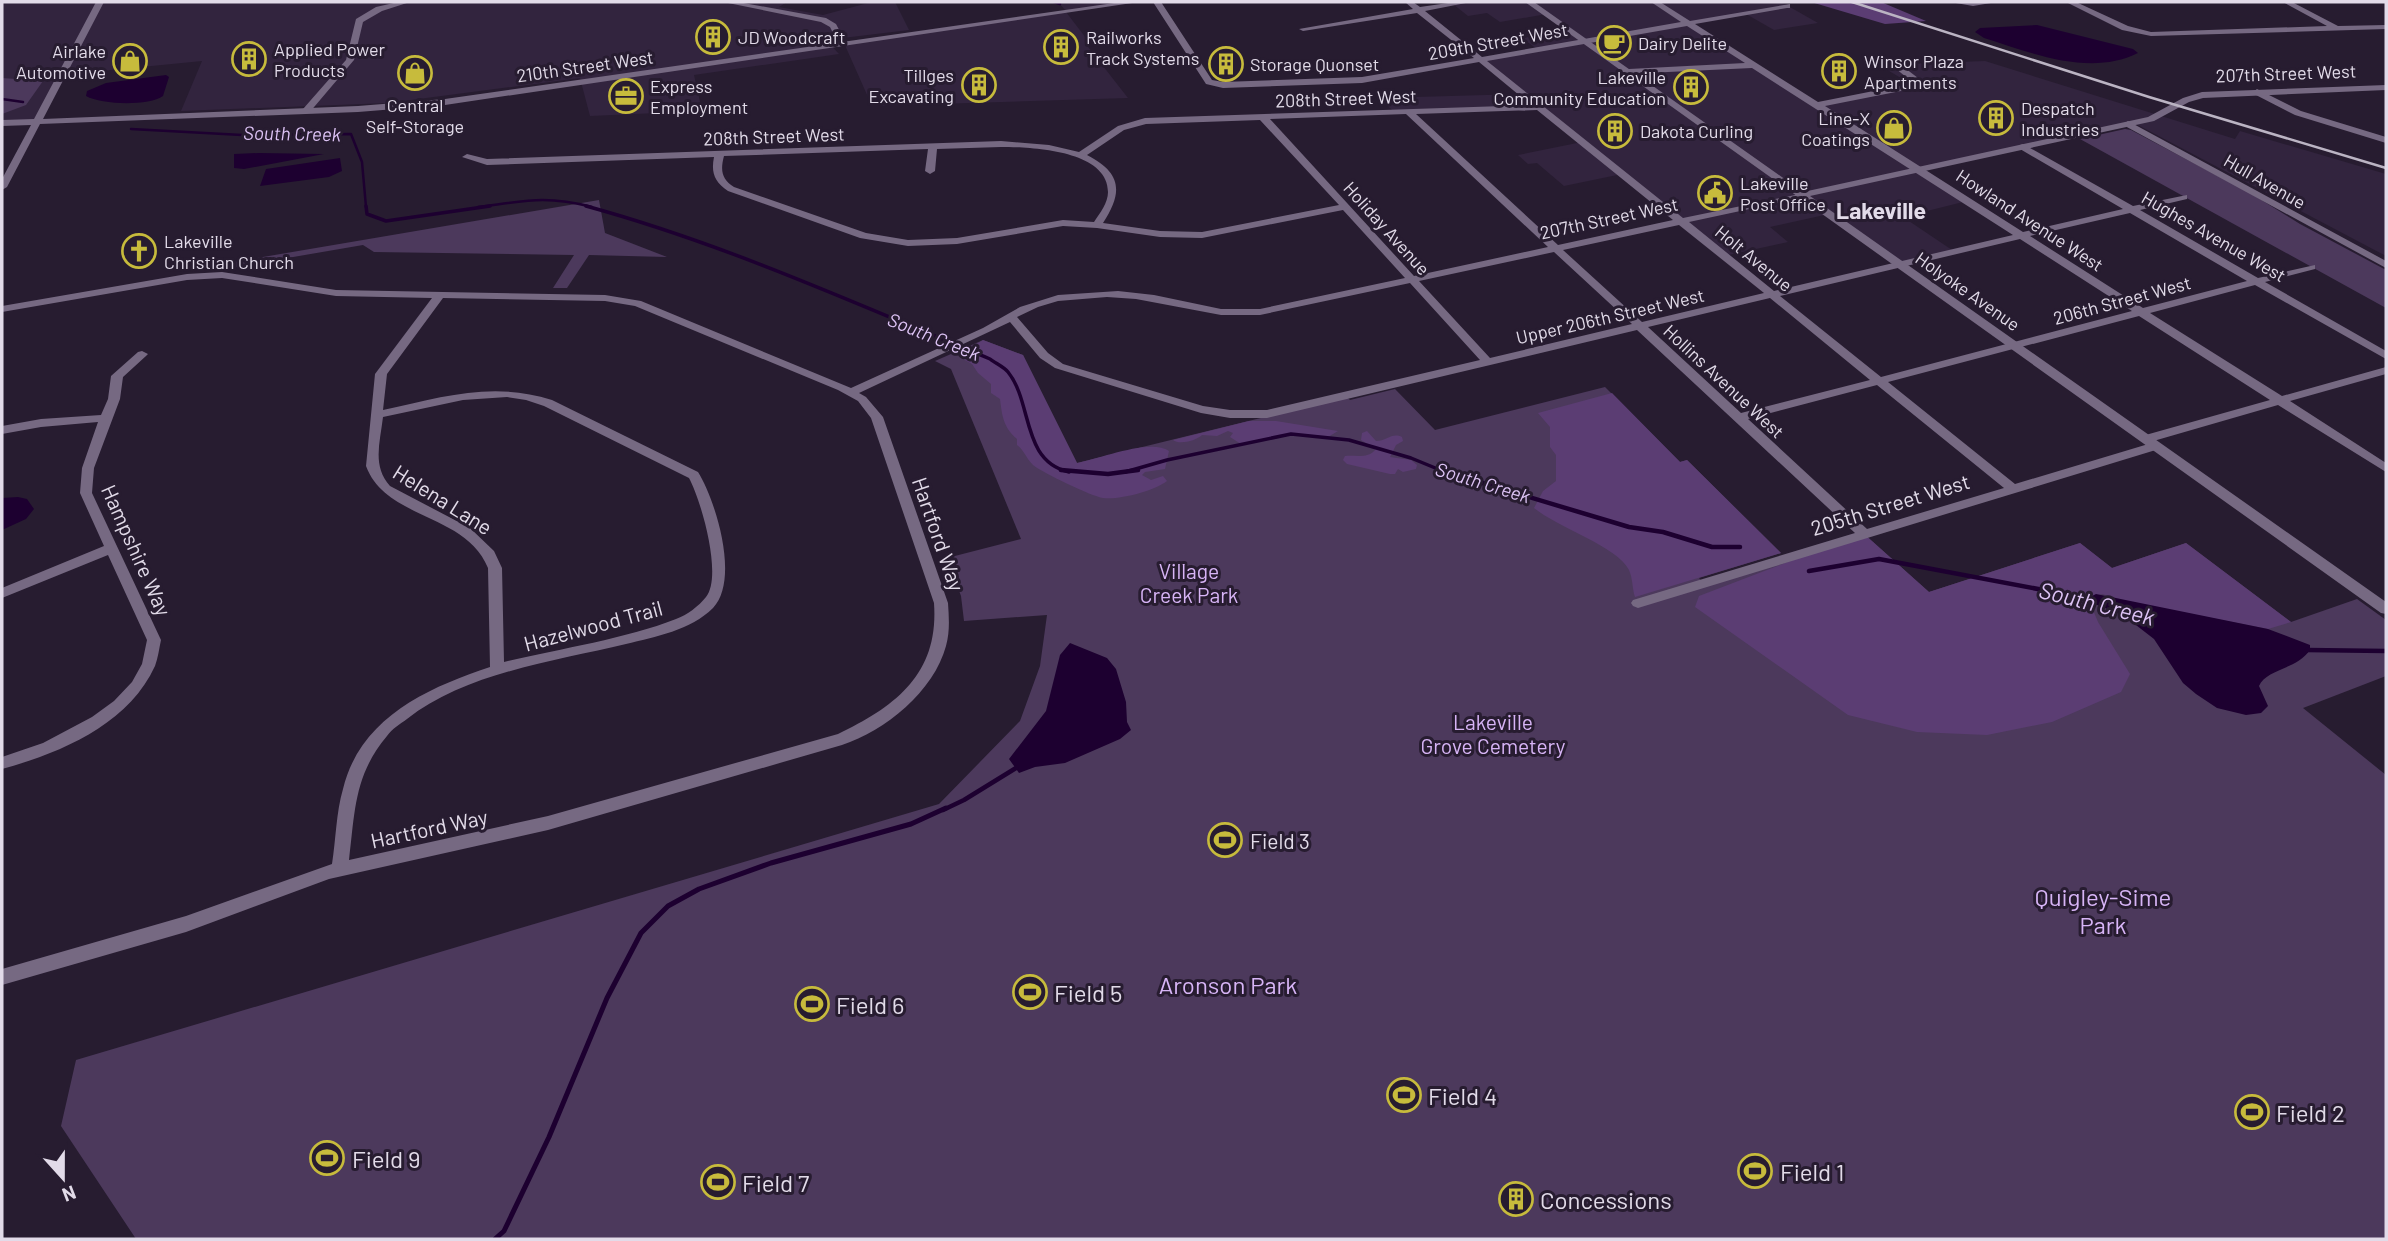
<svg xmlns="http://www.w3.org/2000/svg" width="2388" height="1241" viewBox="0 0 2388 1241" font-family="Barlow,sans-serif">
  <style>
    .built { fill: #32243e }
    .green { fill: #4c395c }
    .forest { fill: #5b3d73 }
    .water { fill: #1d0030 }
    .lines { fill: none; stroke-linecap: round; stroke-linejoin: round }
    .stream-far3 { stroke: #1d0030; stroke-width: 2.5 }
    .stream-far2 { stroke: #1d0030; stroke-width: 3.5 }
    .stream-far1 { stroke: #1d0030; stroke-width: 4.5 }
    .stream { stroke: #1d0030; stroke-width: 5 }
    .minor { fill: #766982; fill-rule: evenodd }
    .tertiary { fill: #766982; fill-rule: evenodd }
    .rail { stroke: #bbb4c3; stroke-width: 2.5 }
    .labels { text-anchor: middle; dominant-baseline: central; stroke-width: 6; stroke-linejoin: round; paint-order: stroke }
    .far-poi-label { font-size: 18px; fill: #e2dbe9; stroke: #271c30; text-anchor: start }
    .far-street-label { font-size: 18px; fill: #e2dbe9; stroke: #271c30 }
    .far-water-label { font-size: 19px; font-style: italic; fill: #ddc3f5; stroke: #271c30 }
    .street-label { font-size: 21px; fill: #e2dbe9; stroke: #271c30 }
    .park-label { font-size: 21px; fill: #d7b4f6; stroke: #271c30 }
    .poi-label { font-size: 21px; fill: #e2dbe9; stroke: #271c30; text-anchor: start }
    .far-district-label { font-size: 23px; font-weight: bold; fill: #e2dbe9; stroke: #271c30 }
    .water-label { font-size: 23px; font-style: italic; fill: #ddc3f5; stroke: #271c30 }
    .near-park-label { font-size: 24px; fill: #d7b4f6; stroke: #271c30 }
    .near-poi-label { font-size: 24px; fill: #e2dbe9; stroke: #271c30; text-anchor: start }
  </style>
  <rect width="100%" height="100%" fill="#271c30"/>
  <path class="built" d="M2 2H787L779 7 823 15 872 2H895L909 30 826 40 839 54 694 75 702 111 590 116 580 78 388 103 181 111 202 61 71 74 67 66 37 121 2 123Z
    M1058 2H1116L1118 4 1066 12 1089 42 1085 43 1128 98 872 106 844 43 1066 11Z
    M1467 2H1781L1818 23 1774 30 1746 14 1691 23 1818 105 1903 90 1915 81H1906L1879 65 1985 61 2235 139 2240 131 2386 174V256L2134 123 1919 169 1967 201 1903 217 1955 252 1900 265 1829 214 1770 227 1788 242 1724 256 1622 174 1564 186 1537 163 1528 164 1518 155 1582 142 1538 107 1394 112 1380 98 1521 94 1480 59 1537 49 1522 38 1569 30 1547 14 1500 22 1487 13 1468 16 1453 4Z"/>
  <path class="green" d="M2 78 43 81 26 105 2 114Z
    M2125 129 2131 130 2250 193 2300 224 2386 270V308L2080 139Z
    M599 200 605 233 667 257 589 255 567 288H553L574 255 374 252 363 245 235 267 198 268Z
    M983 340 1023 355 1077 463 1347 397 1350 400 1395 389 1435 430 1605 387 1680 462 1687 460 1781 553 1699 578 1704 584 1863 533 1929 592 2080 543 2112 568 2186 543 2291 622 2357 599 2386 620V676L2303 708 2386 775V1239H136L61 1126 76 1060 939 804 1020 721 1040 666 1047 615 964 621 961 596 947 558 1021 539 951 369 935 361Z"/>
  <path class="forest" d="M1811 2H1881L1926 21 1885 24Z
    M983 340 1023 355 1077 463C1100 459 1150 438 1169 451L1165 469 1145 472 1142 475 1151 480 1163 476 1167 481C1154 491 1120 500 1103 498 1091 496 1043 473 1033 465 1026 458 1024 450 1017 445V439C1003 427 1002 415 1000 399L991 393V384L978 373 972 364 963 359 962 353Z
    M1612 393 1680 462 1687 460 1781 553 1635 597C1632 588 1633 579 1629 570 1618 547 1557 527 1534 508L1543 491 1556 481V455L1550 447V427L1538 413Z
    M1249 421H1276L1338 431 1328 437 1291 434 1241 444 1230 437 1233 433 1228 431 1217 436 1202 435C1196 441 1179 445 1173 440Z
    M1367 431 1376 441C1387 441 1392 432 1402 437L1403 441 1396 445 1390 457 1411 460 1417 465 1416 469 1403 472 1398 469 1395 474H1390L1347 464 1343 460 1345 456C1357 455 1368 459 1376 449L1361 440 1362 433Z
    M1863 533 1929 592 2080 543 2112 568 2186 543 2291 622 2268 629 2134 603 2102 594 2088 598 2098 622 2130 674 2121 692 2052 722 1987 735 1917 732 1848 715 1695 607 1699 596Z"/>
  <path class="water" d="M2037 25 2133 49 2138 53C2090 77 2032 53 1984 38L1975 32 1980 28Z
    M166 75 169 77 163 96C149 106 102 105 86 96L87 91 106 83Z
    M259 153 324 154 244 169 234 168V154Z
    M340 158 342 171 329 177 260 186 266 169Z
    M18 497 27 499 34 509 26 519 2 530V498Z
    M2096 594 2268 629 2310 645V650C2296 670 2266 669 2259 686L2268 706 2261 713 2246 715 2217 708 2196 694 2183 683 2154 639 2123 615 2092 603 2088 598Z
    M1070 643 1107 658 1116 669 1126 702 1127 722 1131 730 1120 739 1065 763 1035 767 1019 773 1009 759 1046 711 1060 655Z"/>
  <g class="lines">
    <path class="stream-far3" d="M1054 2 1060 4
      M2 99 23 102
      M131 129 242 135 351 134 362 162 366 207
      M478 207C525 201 545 195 592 207"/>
    <path class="stream-far2" d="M366 206 367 214 386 221 490 206
      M586 206C725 244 857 304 990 359 995 363 1004 367 1008 372 1033 403 1021 461 1069 472
      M1125 472 1167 460 1291 434 1349 440 1411 458 1445 472"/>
    <path class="stream-far1" d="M1061 470 1108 474 1138 470
      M1439 470 1629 527 1663 532 1712 547H1740
      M1809 571 1879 559 2091 599
      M2307 650 2386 651
      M943 810 964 800 1016 768"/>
    <path class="stream" d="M495 1239 504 1231 549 1137 607 998 641 933 668 906 699 889 771 863 911 824 946 808"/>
    <path class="minor" d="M398 2H410L382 11 363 22 354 60 309 113H303V109L346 60 356 19 376 7Z
      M723 2H738L826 18 836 24 846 43 839 45 830 27 821 22Z
      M1153 2H1161L1212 80 1223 82 1362 77 1474 58 1417 13 1303 31 1299 29 1413 9 1405 2H1413L1420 7 1455 2H1471L1425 11 1482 57 1681 22 1651 2H1660L1690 21 1790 4V8H1787L1695 24 1818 102 1909 84 1911 81 1890 64 1897 62 1918 78 1916 88 1825 106 2023 232 2123 209 2020 149V145L2023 144 2133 206 2187 195V199L2140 210 2258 278 2315 265V269L2265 282 2386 351V359L2255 285 2150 313 2282 396 2386 367V374L2290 401 2386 463V472L2278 405 2150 442H2142L2140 439 2142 436 2270 400 2139 316 1888 382 2015 484 2155 442 2161 446 2159 449 1638 608 1633 606 1631 603 1633 600 1855 533 1637 330 1267 418H1230L1201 413 1055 368 1040 358 1010 322 859 393 866 397 883 417 948 603C949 618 950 632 946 646 934 691 885 731 842 745L548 830 329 879 186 932 2 985V969L186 916 332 864C336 839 336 813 343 789 360 718 427 688 490 667L488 568C466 513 386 520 366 466L375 374 432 298 336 296 222 278 187 280 2 312V306L187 274 222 272 336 290 605 295 641 301 851 388 983 328 1020 307 1058 295 1118 291 1154 295 1221 309H1260L1405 278 1343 210 1202 238 1160 237 1097 228 1063 226 957 244 908 246 860 238 728 191C714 182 711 172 714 157L487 165 462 157 467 154 487 159 1001 141 1049 145 1079 152 1118 126 1145 118 1531 105 1479 62 1362 83 1223 88 1206 84ZM1687 26 1745 63 1629 69 1626 70V74L1752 68 2013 235 1774 291 1689 222 1805 197V193L1683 218 1487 61ZM1537 110 1673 220 1558 245 1416 114ZM1406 114 1548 247 1414 276 1270 119ZM1260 120 1339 205 1202 232 1160 231 1103 223C1123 192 1122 173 1087 155L1124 130 1146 124ZM1001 147C1031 147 1108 150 1108 192 1108 203 1100 213 1094 222L1063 220 957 238 908 240 866 233 734 187C722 179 720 171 724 156L928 149 925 171 930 174 935 171 937 149ZM2130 213 2247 281 2143 308 2030 236ZM1679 225 1764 293 1642 322 1563 250ZM2020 239 2132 311 1881 377 1780 296ZM1554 252 1632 324 1490 358 1419 281ZM1410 283 1480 360 1267 410H1230L1203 406 1063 364 1048 353 1017 317 1038 307 1058 301 1107 297 1136 299 1221 315H1260ZM443 298 605 301 635 306 838 390 858 401 871 418 934 603C939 674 896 706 838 734L548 816 349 860C355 812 354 775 387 736 392 729 400 724 407 719 465 673 555 661 626 644 655 637 691 630 713 608 740 580 716 501 698 472L552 400C492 381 443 397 383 410L387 374ZM1770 298 1870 380 1741 413 1648 327ZM1877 385 2004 488 1867 529 1748 419ZM507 397 526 400 544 406 689 478C701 500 723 576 706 597 699 606 687 615 676 619 625 639 558 649 504 662L502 568 494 551 470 528 390 486C372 466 380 443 383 417L463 400Z
      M1950 2H1997L1973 6Z
      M2066 2H2076L2128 26 2151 32 2327 26 2283 2H2292L2338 26 2386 25V29L2151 36 2122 30Z
      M2257 89 2301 111 2386 137V143L2295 115 2254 94 2253 92Z
      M2128 121 2386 261V268L2125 126 2124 124Z
      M142 351 148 354 146 356 123 377 120 399 94 468 92 493 161 640C159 649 158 658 155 666 128 725 60 753 2 769V757L43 743 92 717 114 701 132 682 142 664 147 640 108 555 2 598V588L104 546 80 493 82 468 98 422 41 427 2 434V426L41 419 101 415 108 399 111 376 138 352Z"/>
    <path class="tertiary" d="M96 2H104L43 119 358 106 445 99 1121 2H1139L445 105 358 112 40 124 7 187 2 190V179L31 125 2 126V120L34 119Z
      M1525 2H1534L1803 192 2148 117 2183 98 2202 92 2386 85V90L2203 98 2189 102 2154 121 1810 196 2386 602V614L2381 613Z"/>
    <path class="rail" d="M1852 2 2149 97 2386 168"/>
  </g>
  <defs>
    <g id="building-ring" transform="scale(1.75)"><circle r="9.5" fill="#271c30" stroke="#c7bb3c" stroke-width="1.5"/><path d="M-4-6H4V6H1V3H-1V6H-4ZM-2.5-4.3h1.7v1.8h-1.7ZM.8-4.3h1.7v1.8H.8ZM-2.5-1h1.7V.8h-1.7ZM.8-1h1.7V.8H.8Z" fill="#c7bb3c"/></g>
    <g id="cafe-ring" transform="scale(1.75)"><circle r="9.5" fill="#271c30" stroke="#c7bb3c" stroke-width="1.5"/><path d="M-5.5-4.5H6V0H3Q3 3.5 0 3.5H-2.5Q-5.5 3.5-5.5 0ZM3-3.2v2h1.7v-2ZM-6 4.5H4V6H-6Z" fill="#c7bb3c"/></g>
    <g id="shop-ring" transform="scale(1.75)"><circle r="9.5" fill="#271c30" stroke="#c7bb3c" stroke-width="1.5"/><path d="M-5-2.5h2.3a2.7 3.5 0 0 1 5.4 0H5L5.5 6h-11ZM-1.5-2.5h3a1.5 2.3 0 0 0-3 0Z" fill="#c7bb3c"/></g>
    <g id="office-ring" transform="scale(1.75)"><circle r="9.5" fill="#271c30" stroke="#c7bb3c" stroke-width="1.5"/><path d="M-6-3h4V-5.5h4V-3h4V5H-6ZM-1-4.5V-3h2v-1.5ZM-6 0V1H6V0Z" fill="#c7bb3c"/></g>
    <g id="civic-ring" transform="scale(1.75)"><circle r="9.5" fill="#271c30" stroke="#c7bb3c" stroke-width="1.5"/><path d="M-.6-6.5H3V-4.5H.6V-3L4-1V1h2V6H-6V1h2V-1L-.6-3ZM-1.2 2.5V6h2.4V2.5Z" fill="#c7bb3c"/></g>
    <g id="church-ring" transform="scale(1.75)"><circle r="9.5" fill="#271c30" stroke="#c7bb3c" stroke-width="1.5"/><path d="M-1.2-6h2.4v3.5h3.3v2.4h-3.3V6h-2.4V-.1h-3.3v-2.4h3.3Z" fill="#c7bb3c"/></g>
    <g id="stadium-ring" transform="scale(1.75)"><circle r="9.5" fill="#271c30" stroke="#c7bb3c" stroke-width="1.5"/><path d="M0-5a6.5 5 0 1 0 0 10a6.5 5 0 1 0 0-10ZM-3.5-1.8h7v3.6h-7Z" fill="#c7bb3c"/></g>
  </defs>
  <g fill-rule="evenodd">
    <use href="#building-ring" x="713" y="37"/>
    <use href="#cafe-ring" x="1614" y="43"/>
    <use href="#building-ring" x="1061" y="47"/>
    <use href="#building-ring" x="249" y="59"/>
    <use href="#shop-ring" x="130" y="61"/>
    <use href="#building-ring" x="1226" y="64"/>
    <use href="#building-ring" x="1839" y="71"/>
    <use href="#shop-ring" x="415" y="73"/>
    <use href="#building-ring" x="979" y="85"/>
    <use href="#building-ring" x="1691" y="87"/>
    <use href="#office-ring" x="626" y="96"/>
    <use href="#building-ring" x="1996" y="118"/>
    <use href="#shop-ring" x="1894" y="128"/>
    <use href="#building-ring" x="1615" y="131"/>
    <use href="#civic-ring" x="1715" y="193"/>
    <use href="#church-ring" x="139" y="251"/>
    <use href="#stadium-ring" x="1225" y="840"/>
    <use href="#stadium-ring" x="1030" y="992"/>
    <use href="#stadium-ring" x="812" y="1004"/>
    <use href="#stadium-ring" x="1404" y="1095"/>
    <use href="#stadium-ring" x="2252" y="1112"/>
    <use href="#stadium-ring" x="327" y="1158"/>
    <use href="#stadium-ring" x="1755" y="1171"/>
    <use href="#stadium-ring" x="718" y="1182"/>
    <use href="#building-ring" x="1516" y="1199"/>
  </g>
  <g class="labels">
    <g class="far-poi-label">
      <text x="738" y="37">JD Woodcraft</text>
      <text x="1086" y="37">Railworks<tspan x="1086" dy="21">Track Systems</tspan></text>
      <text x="1638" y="43">Dairy Delite</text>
      <text x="274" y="49">Applied Power<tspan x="274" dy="21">Products</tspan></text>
      <text x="106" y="51" text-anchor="end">Airlake<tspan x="106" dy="21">Automotive</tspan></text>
      <text x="1864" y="61">Winsor Plaza<tspan x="1864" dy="21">Apartments</tspan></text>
      <text x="1250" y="64">Storage Quonset</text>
      <text x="954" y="75" text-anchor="end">Tillges<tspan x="954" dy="21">Excavating</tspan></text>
      <text x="1666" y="77" text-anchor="end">Lakeville<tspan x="1666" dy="21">Community Education</tspan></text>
      <text x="650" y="86">Express<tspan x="650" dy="21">Employment</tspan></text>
      <text x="415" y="105" text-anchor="middle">Central<tspan x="415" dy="21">Self-Storage</tspan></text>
      <text x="2021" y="108">Despatch<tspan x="2021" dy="21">Industries</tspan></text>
      <text x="1870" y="118" text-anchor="end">Line-X<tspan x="1870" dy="21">Coatings</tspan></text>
      <text x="1640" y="131">Dakota Curling</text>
      <text x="1740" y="183">Lakeville<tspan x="1740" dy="21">Post Office</tspan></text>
      <text x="164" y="241">Lakeville<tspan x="164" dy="21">Christian Church</tspan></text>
    </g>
    <g class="far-street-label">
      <text transform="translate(1498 41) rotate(-10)">209th Street West</text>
      <text transform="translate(585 66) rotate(-8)">210th Street West</text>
      <text transform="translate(2286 73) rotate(-2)">207th Street West</text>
      <text transform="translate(1346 98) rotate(-2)">208th Street West</text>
      <text transform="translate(774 136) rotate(-2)">208th Street West</text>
      <text transform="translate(2265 181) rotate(30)">Hull Avenue</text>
      <text transform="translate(1609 218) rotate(-12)">207th Street West</text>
      <text transform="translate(2030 220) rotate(33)">Howland Avenue West</text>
      <text transform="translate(1387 228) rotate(48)">Holiday Avenue</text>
      <text transform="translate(2214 236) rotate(30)">Hughes Avenue West</text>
      <text transform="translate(1754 258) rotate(39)">Holt Avenue</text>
      <text transform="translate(1968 291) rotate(35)">Holyoke Avenue</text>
      <text transform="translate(2122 300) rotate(-15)">206th Street West</text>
      <text transform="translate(1610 316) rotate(-13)">Upper 206th Street West</text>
      <text transform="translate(1724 381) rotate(43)">Hollins Avenue West</text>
    </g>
    <g class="far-water-label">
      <text transform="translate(292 133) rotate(1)">South Creek</text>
      <text transform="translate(934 336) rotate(22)">South Creek</text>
      <text transform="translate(1483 482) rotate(17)">South Creek</text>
    </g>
    <g class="street-label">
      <text transform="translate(443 499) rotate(32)">Helena Lane</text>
      <text transform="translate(1890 504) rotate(-17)">205th Street West</text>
      <text transform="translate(939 534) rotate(71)">Hartford Way</text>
      <text transform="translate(137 550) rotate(66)">Hampshire Way</text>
      <text transform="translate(593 625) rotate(-15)">Hazelwood Trail</text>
      <text transform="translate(429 828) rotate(-12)">Hartford Way</text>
    </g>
    <g class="park-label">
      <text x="1189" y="570">Village<tspan x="1189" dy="24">Creek Park</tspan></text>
      <text x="1493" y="721">Lakeville<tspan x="1493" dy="24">Grove Cemetery</tspan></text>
    </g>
    <g class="poi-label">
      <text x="1250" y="840">Field 3</text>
    </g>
    <g class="far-district-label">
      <text x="1881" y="210">Lakeville</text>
    </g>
    <g class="water-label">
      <text transform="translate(2097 603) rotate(14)">South Creek</text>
    </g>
    <g class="near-park-label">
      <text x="2103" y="896">Quigley-Sime<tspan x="2103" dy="28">Park</tspan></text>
      <text x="1228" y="984">Aronson Park</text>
    </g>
    <g class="near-poi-label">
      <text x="1054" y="992">Field 5</text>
      <text x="836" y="1004">Field 6</text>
      <text x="1428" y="1095">Field 4</text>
      <text x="2276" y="1112">Field 2</text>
      <text x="352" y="1158">Field 9</text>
      <text x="1780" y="1171">Field 1</text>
      <text x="742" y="1182">Field 7</text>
      <text x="1540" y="1199">Concessions</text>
    </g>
  </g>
  <rect width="2388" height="1241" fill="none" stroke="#e2dbe9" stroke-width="7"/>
  <g transform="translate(63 1178) rotate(159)" stroke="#271c30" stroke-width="5" paint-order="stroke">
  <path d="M0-5L12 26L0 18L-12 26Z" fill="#e2dbe9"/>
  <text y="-10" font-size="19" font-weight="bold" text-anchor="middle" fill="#e2dbe9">N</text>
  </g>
</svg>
